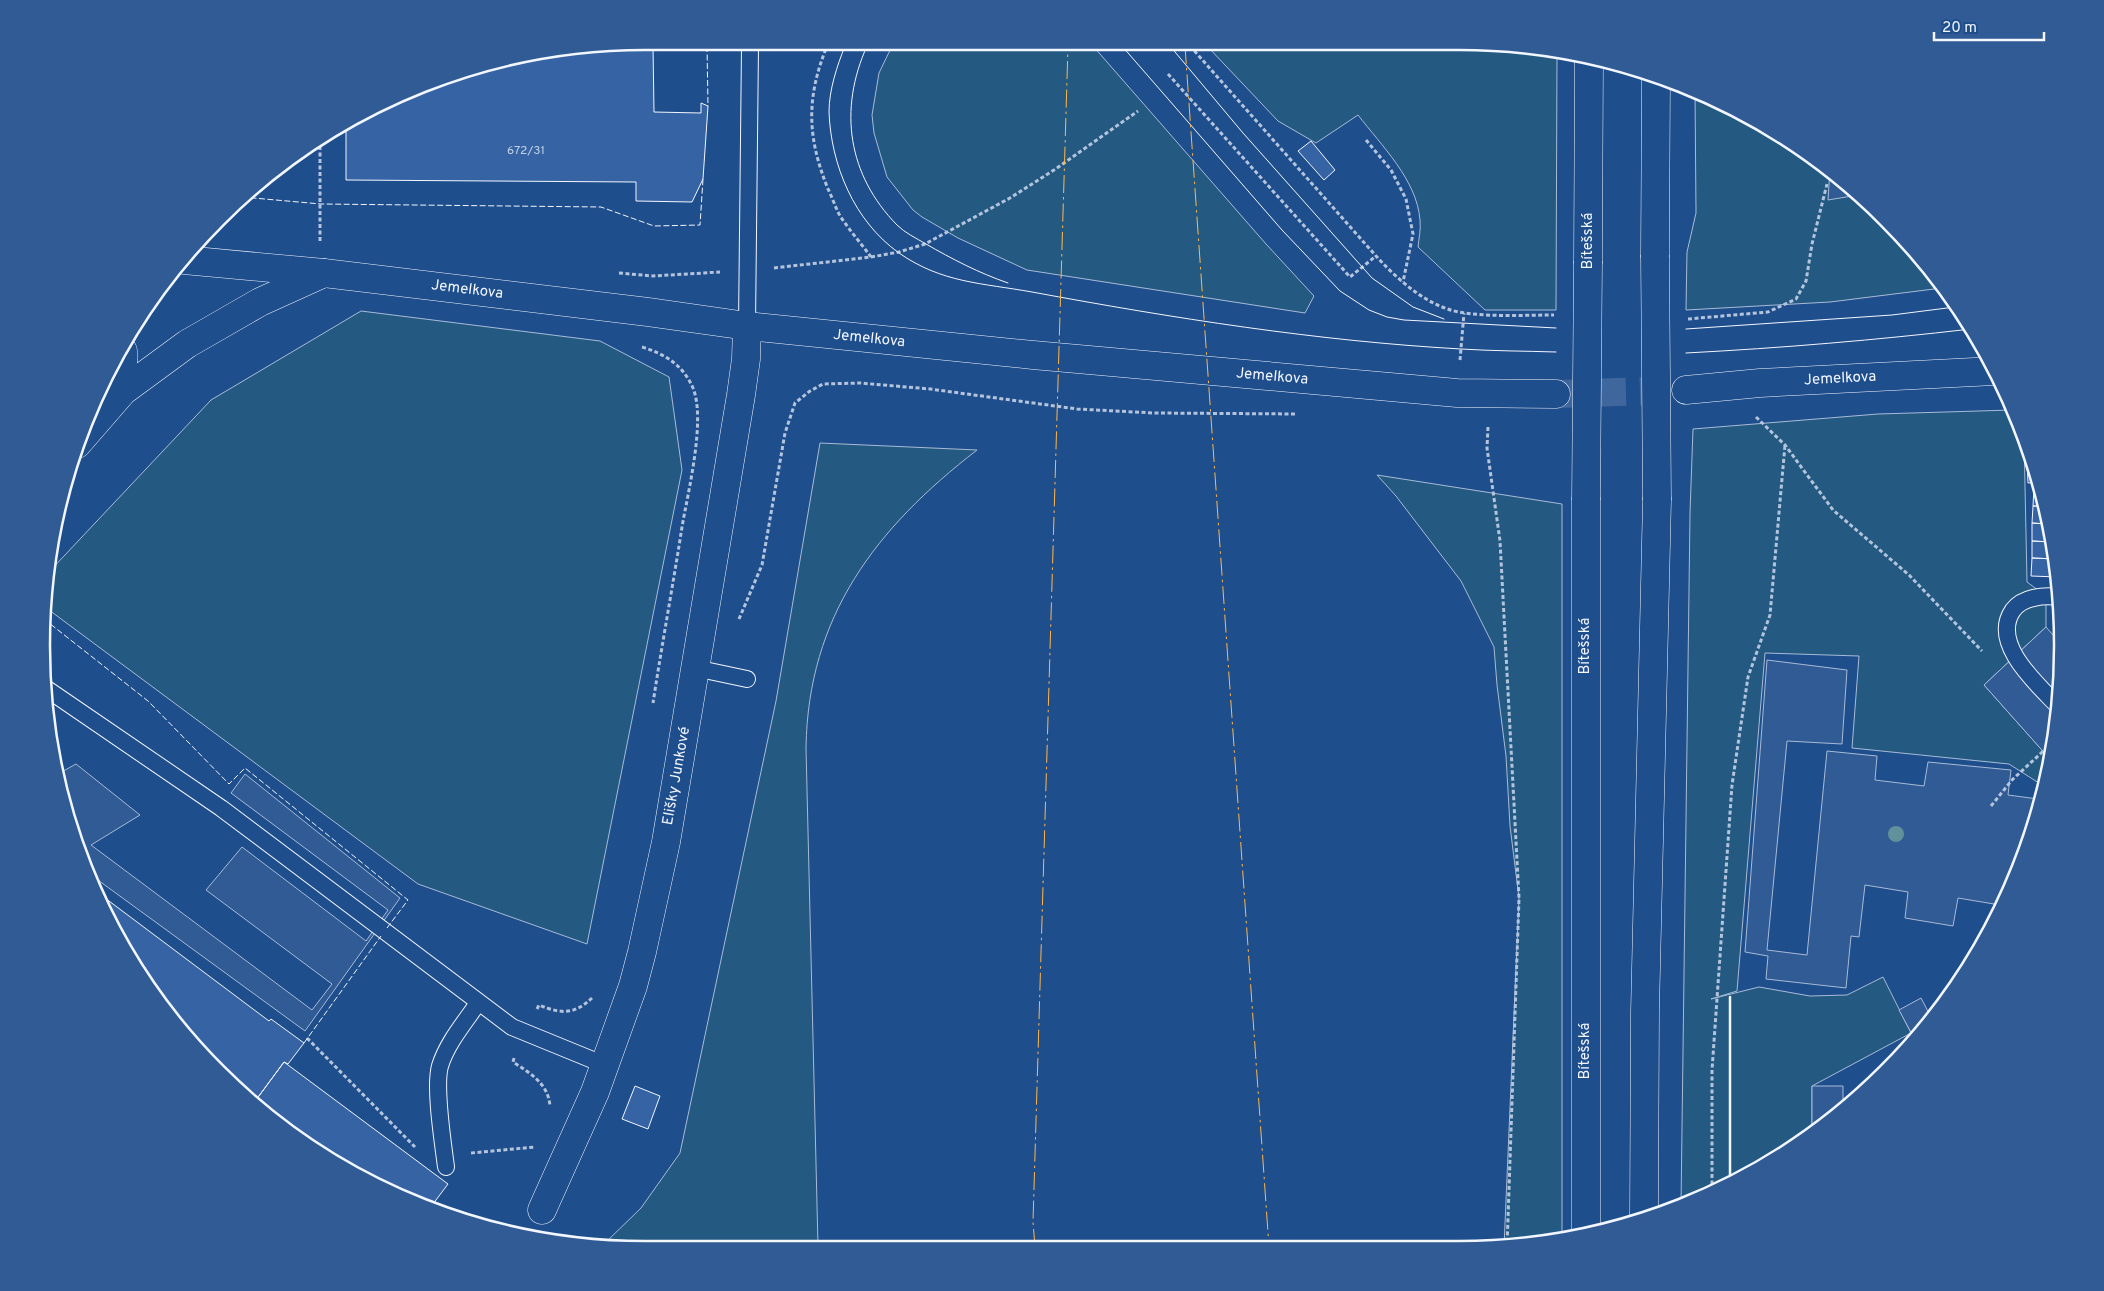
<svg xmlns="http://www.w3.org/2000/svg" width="2104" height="1291" viewBox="0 0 2104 1291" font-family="Overpass,sans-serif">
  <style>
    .green { fill: #245a82; stroke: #a8bbd7 }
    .parking { fill: #305b95; stroke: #a8bbd7 }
    .building { fill: #3563a3; stroke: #f2f6ff }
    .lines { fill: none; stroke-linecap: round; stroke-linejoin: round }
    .tertiary-tunnel { stroke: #3f679d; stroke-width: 28; stroke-dasharray: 28 14; stroke-linecap: butt }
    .service-casing { stroke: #f2f6ff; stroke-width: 18 }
    .minor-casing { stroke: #f2f6ff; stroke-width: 29 }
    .tertiary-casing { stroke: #f2f6ff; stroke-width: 29 }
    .secondary-casing { stroke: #f2f6ff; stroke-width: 29 }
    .trunk-casing { stroke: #f2f6ff; stroke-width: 29 }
    .path { stroke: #b3c4dc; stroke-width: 3; stroke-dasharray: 4 2.5; stroke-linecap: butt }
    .service { stroke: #1f4e8c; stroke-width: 16 }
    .minor { stroke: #1f4e8c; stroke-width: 28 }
    .tertiary { stroke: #1f4e8c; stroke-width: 28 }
    .secondary { stroke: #1f4e8c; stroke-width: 28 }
    .trunk { stroke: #1f4e8c; stroke-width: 28 }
    .tram { stroke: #f2f6ff; stroke-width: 1 }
    .trunk-bridge-casing { stroke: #f2f6ff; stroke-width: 29; stroke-linecap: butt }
    .trunk-bridge { stroke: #1f4e8c; stroke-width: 28 }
    .fence { stroke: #f2f6ff; stroke-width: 1; stroke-dasharray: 6 2.5; stroke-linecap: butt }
    .wall { stroke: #f2f6ff; stroke-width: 2.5 }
    .power { stroke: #ffb74d; stroke-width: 1; stroke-dasharray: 18 4 2.5 4; stroke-linecap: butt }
    .tree { fill: #61919a }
    .labels { text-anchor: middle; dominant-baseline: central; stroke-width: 4; stroke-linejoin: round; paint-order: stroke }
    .number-label { font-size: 12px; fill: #c3d1e8 }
    .street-label { font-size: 15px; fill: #f2f6ff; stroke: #1f4e8c }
    .rim { fill: none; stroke: #f2f6ff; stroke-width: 2.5 }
  </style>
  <rect width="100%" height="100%" fill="#1f4e8c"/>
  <path class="green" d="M892 46H1093L1266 244 1314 296 1305 313 1027 270 958 238 922 217 913 210 887 177 874 133 872 115 879 73Z
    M1207 46H1537L1557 52 1556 310H1485L1418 247C1419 238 1421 229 1420 220 1417 180 1381 145 1358 115L1316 143 1278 121Z
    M1695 91 1826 166 1913 247 1942 288 1830 302 1686 310 1687 252 1696 213Z
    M361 311 600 341 669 377 682 470 587 944 418 884 45 607 48 573 211 400Z
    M2012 410 2024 437 2027 582 2046 596V627L1984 685 2049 758 2042 802V785L2009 764 1852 748 1859 656 1765 653 1737 991 1711 999 1759 987 1810 996 1847 995 1883 977 1911 1033 1812 1086V1132L1760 1169 1681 1205 1690 513 1693 429 1878 414Z
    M820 443 977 450C876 528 808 616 806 748L818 1246 603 1245 641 1208 680 1153 776 701Z
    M1377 475 1562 504V1236L1504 1247 1519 898 1510 826 1506 756 1497 685 1494 647 1461 581 1396 496Z"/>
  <path class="parking" d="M1830 169 1858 195 1828 200Z
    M2046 627 2060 643 2061 685 2049 758 1984 685Z
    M1767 660 1847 670 1842 744 1787 741 1767 950 1807 955 1827 751 1877 756 1875 780 1924 786 1928 762 2011 770 2008 795 2038 799 2035 821 2001 912 1992 926 1994 904 1958 898 1953 926 1905 918 1908 892 1865 885 1859 937 1851 936 1846 988 1766 979 1768 956 1745 952Z
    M76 764 140 815 91 845 312 1010 332 984 206 890 242 847 366 941 388 910 231 793 245 774 400 898 305 1031 91 875 73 839 58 774Z
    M1921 998 1932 1019 1914 1038 1899 1010Z
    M1812 1086H1843V1100H1856L1812 1132Z"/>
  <path class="building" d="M566 46H653L654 112 701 113V103L708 106 703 179 692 202 636 201V182L346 180V123L378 104 452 73Z
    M1311 141 1335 170 1324 180 1298 151Z
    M2026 440 2031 451 2038 482 2028 483Z
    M2034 487H2039L2043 506H2033Z
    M2033 506H2043L2048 524 2032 523Z
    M2032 523 2048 524 2052 542 2032 541Z
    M2032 541 2052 542 2056 559 2032 558Z
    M2032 558 2056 559 2058 577 2031 576Z
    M101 895 269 1021 271 1019 304 1043 288 1064 284 1062 253 1104 218 1073 143 981Z
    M284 1062 448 1184 430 1208 415 1204 278 1125 253 1104Z
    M635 1086 660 1096 648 1129 622 1119Z"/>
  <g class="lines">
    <path class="tertiary-tunnel" d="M1556 394 1686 390"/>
    <g class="service-casing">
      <path id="service" d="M747 326 750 46
        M695 668 747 679
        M44 687 221 808 512 1027 605 1065
        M2058 706C2037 684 1990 643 2013 610 2023 597 2043 595 2059 597
        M446 1167C443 1143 434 1087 440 1066 447 1043 465 1022 478 1003"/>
    </g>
    <g class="minor-casing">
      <path id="minor" d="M542 1210 595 1092 633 986 642 952 666 842 741 395 746 359 747 326"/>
    </g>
    <g class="tertiary-casing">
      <path id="tertiary" d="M184 260 324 273 648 312 747 326 1033 355 1457 393 1556 394
        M1686 390 1760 383 1994 371"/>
    </g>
    <g class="secondary-casing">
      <path id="secondary" d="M123 351V391
        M77 444 123 391 187 344 260 302 324 273"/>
    </g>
    <g class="trunk-casing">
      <path id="trunk" d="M1655 255 1656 78
        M1588 261 1589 60
        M1644 1219 1645 1011 1657 500
        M1586 1231V500"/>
    </g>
    <path class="path" d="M1190 46 1376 256C1399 281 1430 309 1465 313 1494 317 1525 315 1554 315
      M1168 74 1350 277 1376 256
      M1366 140 1391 170 1406 199 1413 234 1403 282
      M320 241V140
      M871 257 899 252 925 244 1010 198 1054 170 1138 111
      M774 268 871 257C861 243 848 229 839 214 835 206 832 197 828 189 807 137 806 98 827 46
      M619 273 653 276 720 272
      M1688 319 1768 312 1796 299 1806 281 1812 244 1827 184
      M642 347C665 354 683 365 693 388 706 420 688 492 682 527 673 585 662 644 653 703
      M1460 360 1464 313
      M1756 417 1785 445 1833 510 1909 575 1982 651
      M1488 427 1487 448 1500 541 1519 898 1507 1247
      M739 619 762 565 785 433 795 403 810 391 823 384 860 383 930 389 1077 409 1154 413 1297 414
      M1991 806 2012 780 2052 743
      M537 1009 539 1005C561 1014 574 1015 592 998
      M307 1038 415 1147
      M514 1058 513 1062C530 1073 549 1084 550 1107
      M471 1153 535 1147
      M1712 1191V1070L1732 785 1748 677 1770 615 1785 445"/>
    <use href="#service" class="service"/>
    <use href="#minor" class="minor"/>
    <use href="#tertiary" class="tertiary"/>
    <use href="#secondary" class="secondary"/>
    <use href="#trunk" class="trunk"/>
    <path class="tram" d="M845 46C837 66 829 90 829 112 831 165 854 221 899 253 942 283 982 283 1032 292 1173 318 1317 341 1461 349 1493 351 1525 351 1556 352
      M867 46C838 110 848 175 897 225 905 233 916 238 926 244 952 259 979 273 1008 283
      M1122 46 1282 230 1340 291 1369 310 1387 317 1404 320 1556 328
      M1170 46 1243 133 1372 278 1413 307 1444 319
      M1686 329 1892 315 1955 307
      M1686 353C1782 348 1876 340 1971 329"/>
    <g class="trunk-bridge-casing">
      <path id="trunk-bridge" d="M1655 255 1657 500
        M1586 500 1588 261"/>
    </g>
    <use href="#trunk-bridge" class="trunk-bridge"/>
    <path class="fence" d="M707 46 708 106
      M242 197 321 204 601 207 654 226 700 225 703 179
      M44 619 148 701 229 784 245 768 408 900 387 928
      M304 1043 381 936"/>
    <path class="wall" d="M1730 1183V997"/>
    <path class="power" d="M1185 46 1269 1247
      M1035 1247 1033 1222 1068 46"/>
  </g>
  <circle class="tree" cx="1896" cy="834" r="8"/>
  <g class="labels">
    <g class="number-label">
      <text x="526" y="151">672/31</text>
    </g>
    <g class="street-label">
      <text transform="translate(1588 241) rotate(-90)">Bítešská</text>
      <text transform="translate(467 290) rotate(7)">Jemelkova</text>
      <text transform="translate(869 339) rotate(6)">Jemelkova</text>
      <text transform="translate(1272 377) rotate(5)">Jemelkova</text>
      <text transform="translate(1840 379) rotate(-3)">Jemelkova</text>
      <text transform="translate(1585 646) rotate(-90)">Bítešská</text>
      <text transform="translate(677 776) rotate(-80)">Elišky Junkové</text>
      <text transform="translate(1585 1051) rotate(-90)">Bítešská</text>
    </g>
  </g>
  <path d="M0 0H2104V1291H0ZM645 50H1459A595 595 0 0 1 2054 645V646A595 595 0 0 1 1459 1241H645A595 595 0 0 1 50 646V645A595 595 0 0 1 645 50Z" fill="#305b95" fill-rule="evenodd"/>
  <path class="rim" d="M645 50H1459A595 595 0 0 1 2054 645V646A595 595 0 0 1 1459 1241H645A595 595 0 0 1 50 646V645A595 595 0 0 1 645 50Z"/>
  <path d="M1934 32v8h110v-8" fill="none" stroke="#f2f6ff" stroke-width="2.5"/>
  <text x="1942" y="32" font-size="15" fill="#f2f6ff" stroke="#1f4e8c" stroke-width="4" paint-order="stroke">20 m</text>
</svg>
